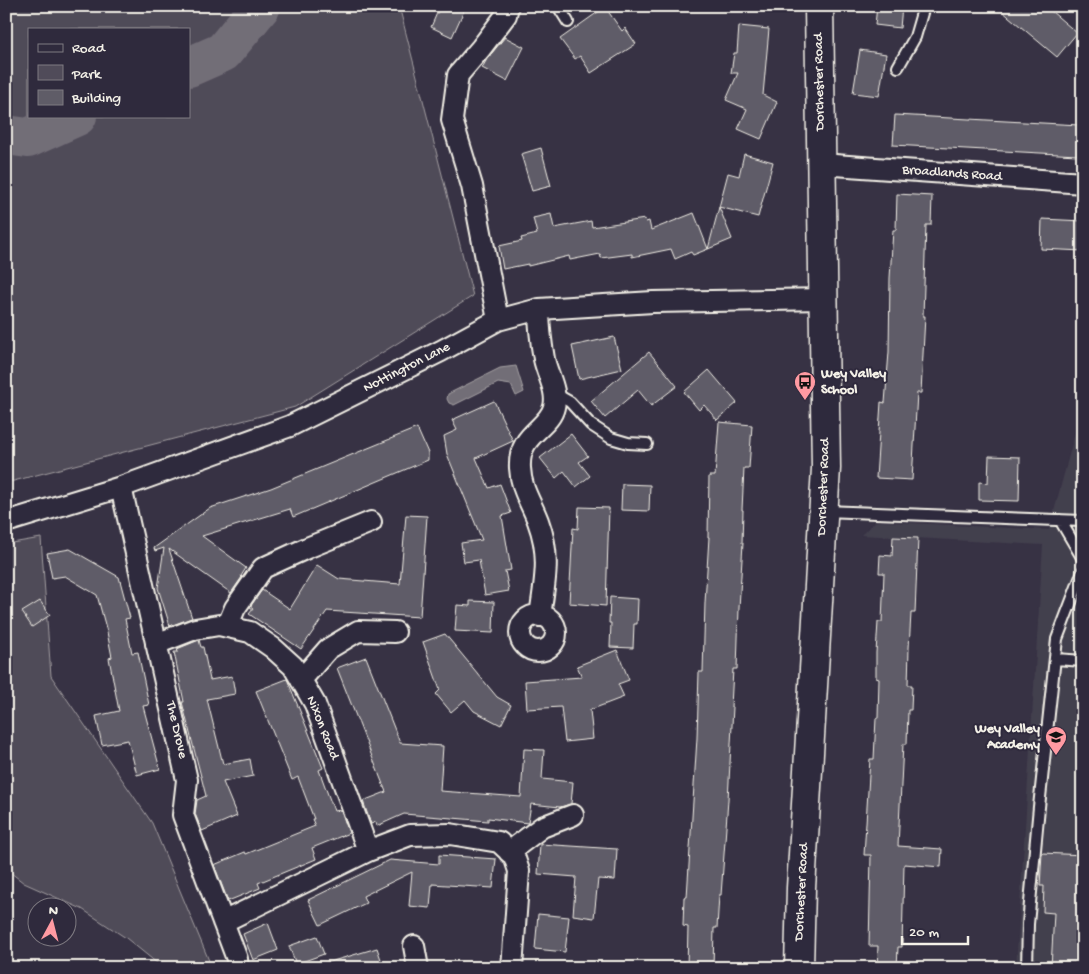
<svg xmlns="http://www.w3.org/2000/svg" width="1089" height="974" viewBox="0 0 1089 974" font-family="'Gochi Hand',sans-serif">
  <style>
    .built { fill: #433f4e }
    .green { fill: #504b59; stroke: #a29ea0; fill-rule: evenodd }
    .water { fill: #726e77; stroke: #a6a2a4 }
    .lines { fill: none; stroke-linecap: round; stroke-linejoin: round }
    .river { stroke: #726e77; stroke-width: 40 }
    .building { fill: #5f5c67; stroke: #f4f1e8 }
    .service-casing { stroke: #f4f1e8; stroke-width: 14 }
    .minor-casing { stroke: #f4f1e8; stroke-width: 24 }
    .secondary-casing { stroke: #f4f1e8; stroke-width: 31 }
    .service { stroke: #2f2a3d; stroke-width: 10 }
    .minor { stroke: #2f2a3d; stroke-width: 20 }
    .secondary { stroke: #2f2a3d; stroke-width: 28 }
    .labels { text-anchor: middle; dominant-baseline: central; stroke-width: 4; stroke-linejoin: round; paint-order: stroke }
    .street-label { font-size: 14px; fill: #f4f1e8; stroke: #2f2a3d }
    .poi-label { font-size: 14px; font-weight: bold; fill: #f4f1e8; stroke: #2f2a3d; text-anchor: start }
  </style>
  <rect width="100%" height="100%" fill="#373244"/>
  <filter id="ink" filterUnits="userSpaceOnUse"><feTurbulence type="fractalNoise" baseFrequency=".02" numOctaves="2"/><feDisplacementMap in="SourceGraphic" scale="10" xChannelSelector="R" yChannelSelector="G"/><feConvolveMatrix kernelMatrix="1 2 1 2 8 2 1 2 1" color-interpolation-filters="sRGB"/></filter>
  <g filter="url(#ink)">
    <path class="built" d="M1083 403V968H1016L1043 545 861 535 876 521 1049 530Z"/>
    <path class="green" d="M6 6H399L473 296 295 407 6 483ZM29 29H189V116H29Z
      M41 538 51 676 152 823 212 968H163L126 938 82 909 24 883 6 869V544Z"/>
    <path class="water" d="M516 366 524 392 516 396 511 385 498 383 454 405 449 403 447 399 448 394 500 368Z"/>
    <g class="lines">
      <path class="river" d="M189 67 223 52 261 6
        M6 135 28 138 77 116"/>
    </g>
    <path class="building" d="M440 6H466L452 37 431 27Z
      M877 6H902L900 28 875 25Z
      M996 6H1045L1077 33 1057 57Z
      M605 7 622 31 625 28 636 44 591 73 580 56 575 59 560 39Z
      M739 26 769 29 763 95 777 102 761 139 738 129 747 109 726 100 738 73H731L734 53H737Z
      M505 37 524 47 507 81 482 68 487 59Z
      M860 50 886 54 879 96 853 93Z
      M895 115 1079 125 1077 155 893 145Z
      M541 148 551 186 532 191 521 154Z
      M744 154 773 162 758 217 719 207 732 239 708 249 728 173 739 176Z
      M897 194 932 196 931 225H926L923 316H925L923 354 921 393H917L912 480 876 478 881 402 885 403 889 352 890 278 893 230H896Z
      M694 213 708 249 693 255 691 252 675 259 671 249 632 257V254L601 258 600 254 570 260 569 256 528 266V264L503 269 499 246 522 241 521 238 537 234 533 218 551 214 554 228 591 221 592 227 645 219 646 222 649 221 651 230Z
      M1042 219 1083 221V251L1041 249Z
      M614 337 622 369 579 379 572 346Z
      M649 352 677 386 651 406 638 390 605 418 591 401Z
      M709 370 737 403 717 420 704 405 699 410 684 392Z
      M494 401 513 441 476 458 489 488 500 484 511 513 502 516 511 570 505 571 509 591 485 595 479 560 464 562 461 543 482 540 447 454 444 436 457 430 452 420Z
      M719 422 752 425 749 468H744L742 510H743L742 543H743L739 608 737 669H733L731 707H733L728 800 721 895H719L717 928H714L713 968H687L688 927 683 926 684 897H687L697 738 699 672H703L705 603 709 537H708L709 476H715Z
      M417 428 428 453V460L293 517 290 509 202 536 246 568 241 576 242 577 231 593 169 549 192 618 170 626 158 588 164 548 155 551 154 548 210 508 271 488Z
      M571 434 588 456 579 462 590 476 576 487 564 471 556 478 540 458Z
      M989 456 1020 457 1019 501 979 500V482L988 483Z
      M622 484 650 485 649 511 621 510Z
      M579 507 609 508 606 606 569 603 573 528 578 529Z
      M406 515 427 516 420 617 327 611 301 649 249 614 253 609 250 607 262 590 290 609 317 565 339 579 400 584Z
      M893 537 918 538 915 613H911L909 648 908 685H912L911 710H908L907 744H903L898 846 942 849 941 867 904 864 902 947H898L897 968H877L878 946H869L871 855H864L870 759H874L876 718H878L879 679 876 678V653L878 622H882L884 573H879L880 555 892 556Z
      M70 549 119 577 130 618 125 619 132 653 138 652 149 705 143 706 160 769 137 775 128 740 102 745 96 716 119 711 109 658 112 657 107 632 97 595 65 576 52 578 47 553Z
      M610 597 638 599 637 624H634L633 648 610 647 611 623H609Z
      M40 601 50 615 32 627 22 612Z
      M470 601 494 602 493 633 455 631 457 605 470 606Z
      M445 634 497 697 511 705 501 725 474 711 465 700 451 712 436 694 440 690 423 642Z
      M199 640 201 647H203L210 680 232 676 235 694 207 699 223 764 250 759 253 776 223 782 237 816 202 831 195 814 197 800 206 796 182 702H184L174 652H178L177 649Z
      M617 650 629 680 618 684 624 697 590 710 593 739 565 742 561 707 527 709 525 681 582 677 577 666Z
      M366 657 400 743 443 746 440 791 521 797 524 749 544 750 542 779 573 782 571 804 560 807 531 804 528 823 488 818V821L404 814 377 826 376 822 371 824 363 801 386 792 337 668Z
      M287 679 323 768 319 770 334 811 341 810 349 833 312 848 316 859 258 883 260 888 228 901 214 865 245 852 246 854 315 826 312 819H314L298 777 292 780 256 691Z
      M540 844 617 849 615 880 598 879 594 918 573 915 576 877 538 874Z
      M1042 853 1083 855V968H1051L1054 913 1043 912 1044 886H1040Z
      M439 855 496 859 493 888 432 884 430 908 409 906 412 872 363 896 366 903 320 925 308 900 390 860 439 864Z
      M538 914 569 917 565 952 535 949Z
      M268 923 278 950 253 960 243 934Z
      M317 936 324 954 296 964 289 946Z
      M377 948 384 968H327L326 963Z"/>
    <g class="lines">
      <g class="service-casing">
        <path id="service" d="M558 6 568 22
          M898 67 915 37 924 6
          M554 393 570 402 591 425 611 438 628 443 647 444
          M825 511 1083 521
          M1060 520 1083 559
          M1056 659 1083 661
          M1027 968 1028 924 1039 807 1057 639 1083 571"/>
      </g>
      <g class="minor-casing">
        <path id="minor" d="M821 164 1083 183
          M539 309C539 326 541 342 544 359 547 374 558 391 554 407 549 429 518 433 520 468 521 490 531 502 538 521 551 556 545 580 540 616
          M498 320 472 186 452 120 458 75 481 48 506 15 508 6
          M121 487 187 780 183 815 237 959 238 968
          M6 522 121 487 290 426 441 351 498 320 539 309 653 302 824 299
          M520 633a18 18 0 1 1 36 0a18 18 0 1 1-36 0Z
          M227 627 235 608 263 568 307 548 371 522
          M156 644 195 629 219 625 250 632 273 648 293 666 315 704 368 851
          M301 680 328 649 358 631 395 632
          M509 852 542 827 573 815
          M223 922 368 851 410 835 450 834 499 842 514 856 519 871 512 968
          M414 946 418 968"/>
      </g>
      <g class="secondary-casing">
        <path id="secondary" d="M799 968 801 888 826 468 819 6"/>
      </g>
      <use href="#service" class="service"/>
      <use href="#minor" class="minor"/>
      <use href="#secondary" class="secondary"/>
    </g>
  </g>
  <defs>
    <g id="bus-pin" transform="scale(1.125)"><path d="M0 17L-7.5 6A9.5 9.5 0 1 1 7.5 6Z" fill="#ff9aa2" stroke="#2f2a3d"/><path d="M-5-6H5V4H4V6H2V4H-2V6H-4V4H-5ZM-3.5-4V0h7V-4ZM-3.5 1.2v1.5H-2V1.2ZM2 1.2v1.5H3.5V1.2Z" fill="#111"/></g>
    <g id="school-pin" transform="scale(1.125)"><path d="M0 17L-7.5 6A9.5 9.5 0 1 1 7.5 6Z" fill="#ff9aa2" stroke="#2f2a3d"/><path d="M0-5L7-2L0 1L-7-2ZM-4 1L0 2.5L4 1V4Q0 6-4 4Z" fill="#111"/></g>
  </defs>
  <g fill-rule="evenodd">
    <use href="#bus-pin" x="805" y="382"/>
    <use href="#school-pin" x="1056" y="737"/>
  </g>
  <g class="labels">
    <g class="street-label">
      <text transform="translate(820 82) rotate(-91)">Dorchester Road</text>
      <text transform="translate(952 174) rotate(4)">Broadlands Road</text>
      <text transform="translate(407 368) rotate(-27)">Nottington Lane</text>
      <text transform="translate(824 487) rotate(-88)">Dorchester Road</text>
      <text transform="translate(322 728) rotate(68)">Nixon Road</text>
      <text transform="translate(176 730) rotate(77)">The Drove</text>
      <text transform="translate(802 892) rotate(-87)">Dorchester Road</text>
    </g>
    <g class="poi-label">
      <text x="821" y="374">Wey Valley<tspan x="821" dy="16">School</tspan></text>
      <text x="1040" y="729" text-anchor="end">Wey Valley<tspan x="1040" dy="16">Academy</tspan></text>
    </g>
  </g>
  <rect width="1089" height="974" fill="none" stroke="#2f2a3d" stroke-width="25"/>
  <rect x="12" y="12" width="1064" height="949" fill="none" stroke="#f4f1e8" stroke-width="2" filter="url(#ink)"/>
  <rect x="28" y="28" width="162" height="90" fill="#2f2a3d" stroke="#7e7a81"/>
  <rect x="38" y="44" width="25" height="8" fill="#2f2a3d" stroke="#7e7a81"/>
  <text x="72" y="52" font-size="15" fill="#f4f1e8">Road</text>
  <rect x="38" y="65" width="25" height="15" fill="#504b59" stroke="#7e7a81"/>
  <text x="72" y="78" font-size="15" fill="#f4f1e8">Park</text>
  <rect x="38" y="90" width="25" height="15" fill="#5f5c67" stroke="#7e7a81"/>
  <text x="72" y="102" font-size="15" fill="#f4f1e8">Building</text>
  <g transform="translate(52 922) rotate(7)"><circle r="24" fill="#2f2a3d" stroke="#7e7a81"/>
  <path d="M0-4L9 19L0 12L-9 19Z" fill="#ff9aa2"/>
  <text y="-8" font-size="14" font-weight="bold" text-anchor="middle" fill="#f4f1e8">N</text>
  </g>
  <path d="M902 936v8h66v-8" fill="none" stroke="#f4f1e8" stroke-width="2.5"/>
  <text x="909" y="936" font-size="15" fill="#f4f1e8" stroke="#2f2a3d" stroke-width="4" paint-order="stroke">20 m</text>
</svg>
